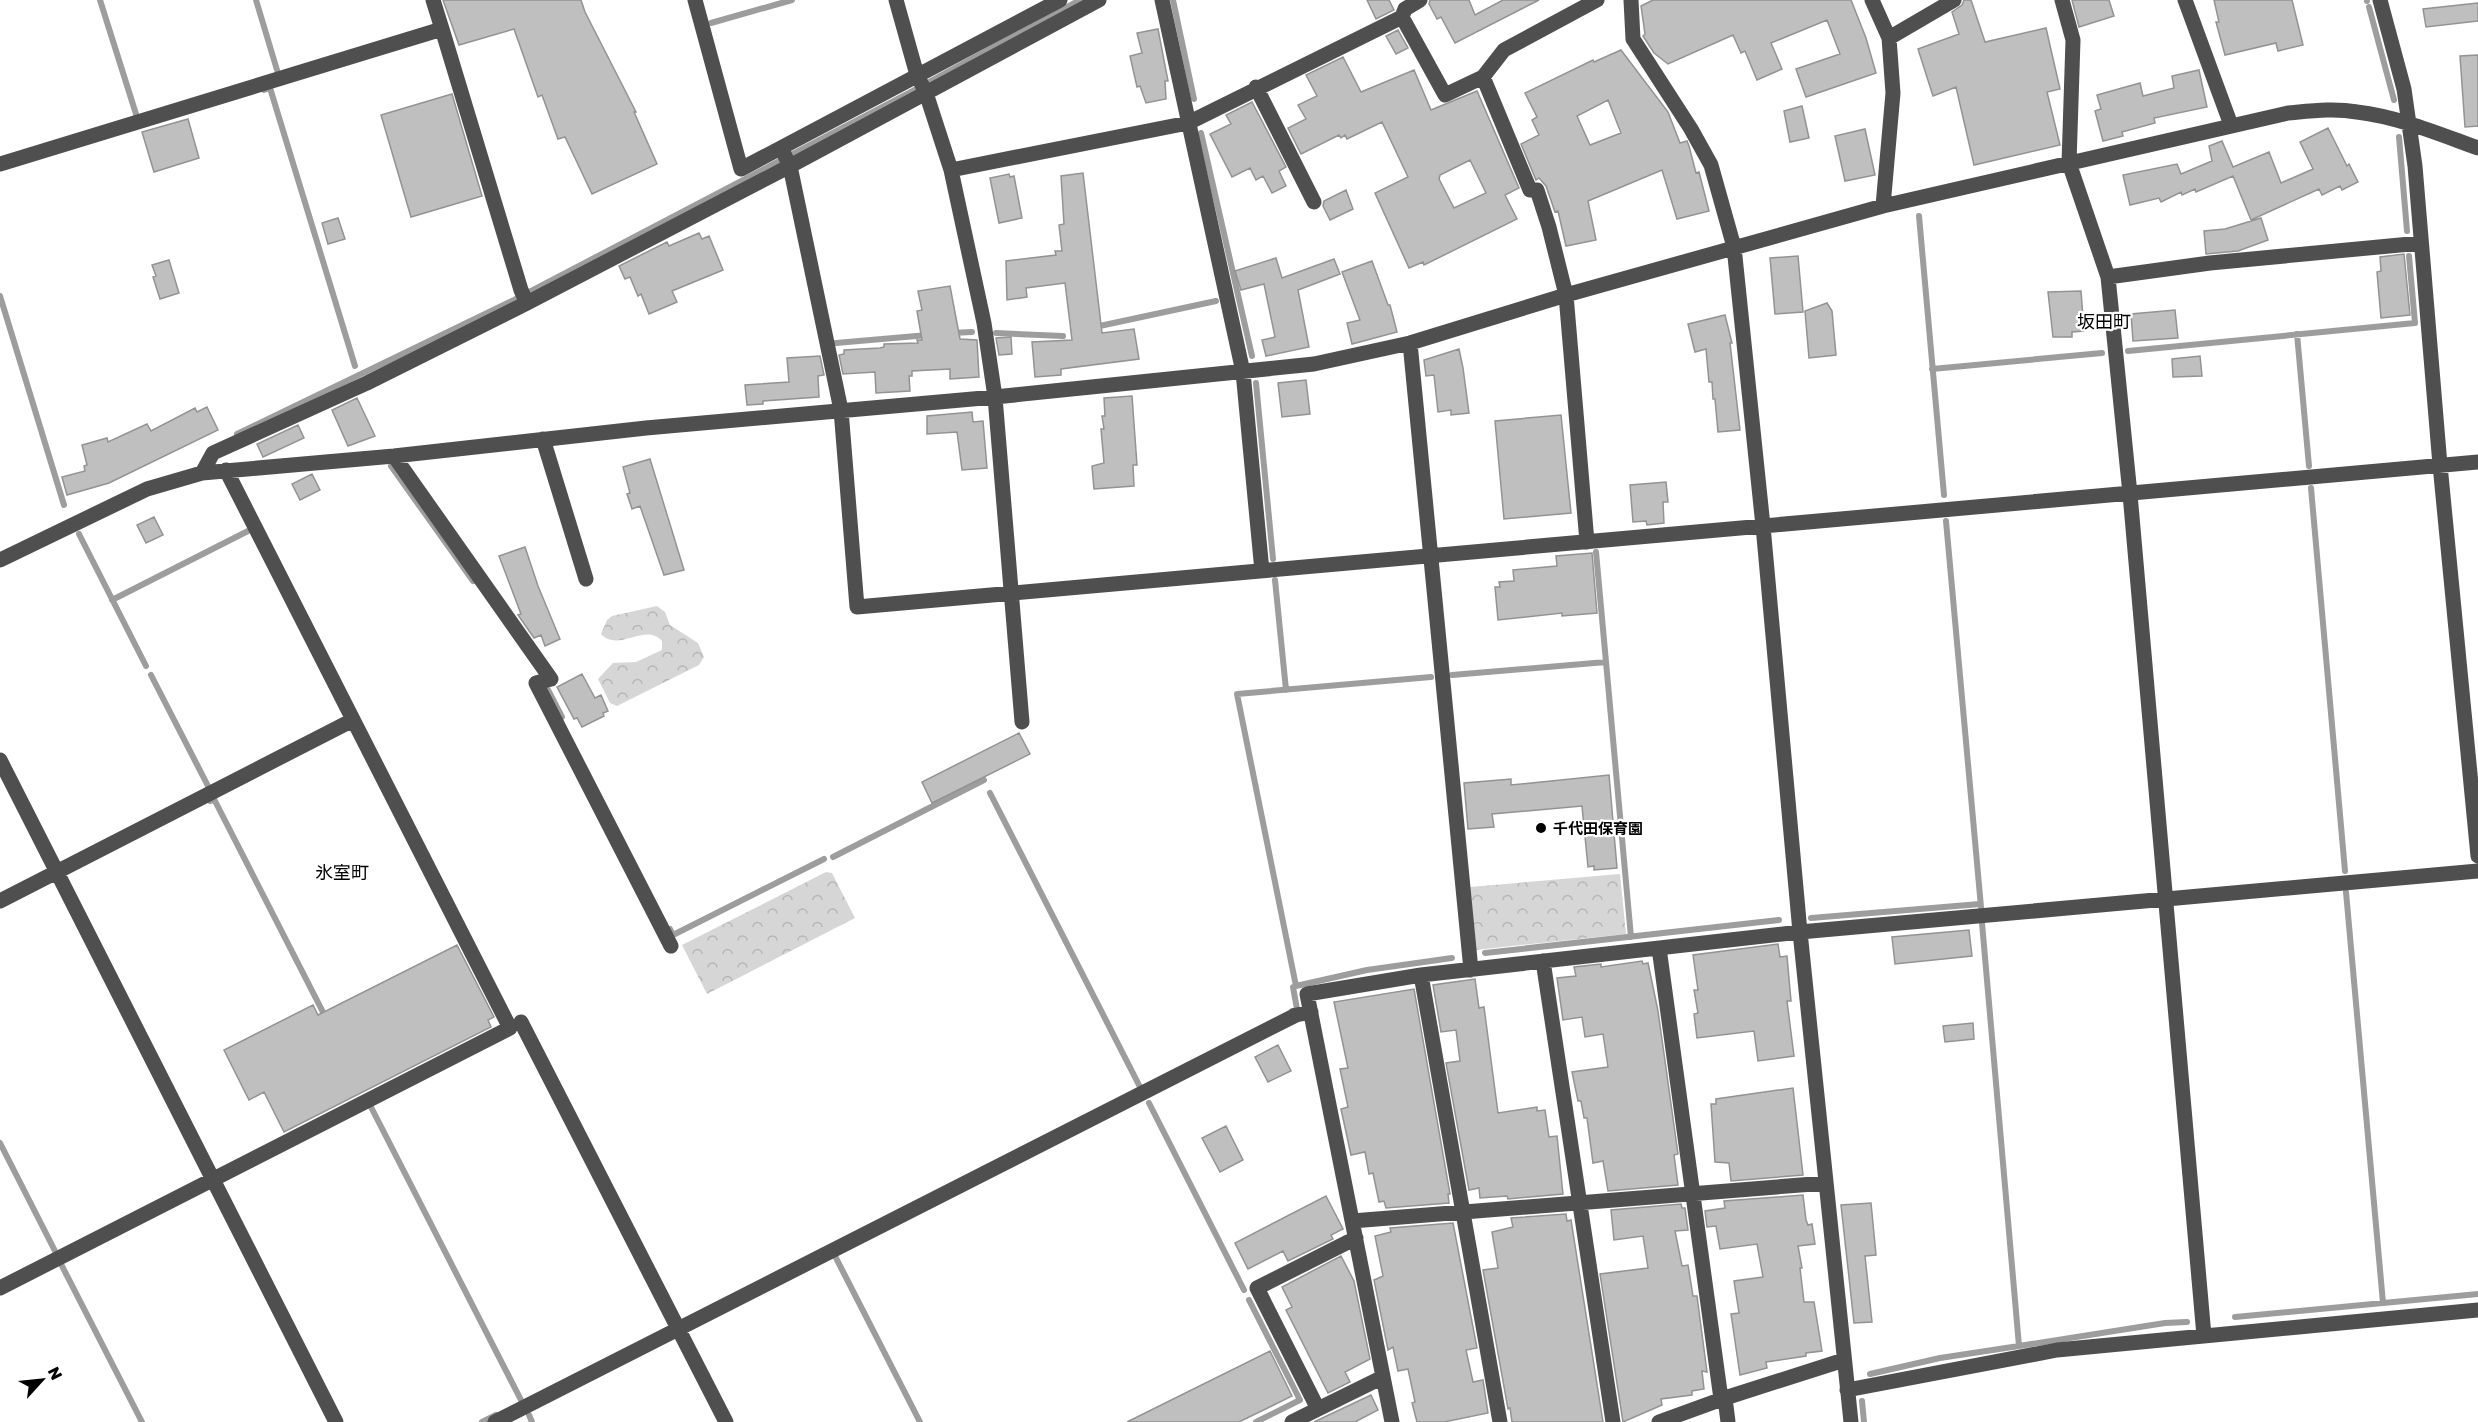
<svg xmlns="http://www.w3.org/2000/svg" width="2478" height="1422" viewBox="0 0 2478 1422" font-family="'Golos Text','Noto Sans JP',sans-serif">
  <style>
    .forest { fill: url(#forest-crowns) }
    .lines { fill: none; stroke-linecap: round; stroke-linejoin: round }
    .stream { stroke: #9d9d9d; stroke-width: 6 }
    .building { fill: #bfbfbf; stroke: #939393; stroke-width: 1.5; fill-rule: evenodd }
    .minor { stroke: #4f4f4f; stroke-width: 15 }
    .poi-dot { fill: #000; stroke: #fff; stroke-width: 2 }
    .labels { text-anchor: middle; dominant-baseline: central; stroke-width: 4.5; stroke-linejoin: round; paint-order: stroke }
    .poi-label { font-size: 15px; font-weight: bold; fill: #000; stroke: #fff; text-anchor: start }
    .quarter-label { font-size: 18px; fill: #000; stroke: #fff }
  </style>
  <defs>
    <pattern id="forest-crowns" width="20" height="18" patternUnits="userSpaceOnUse" patternTransform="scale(1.5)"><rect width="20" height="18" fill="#d6d6d6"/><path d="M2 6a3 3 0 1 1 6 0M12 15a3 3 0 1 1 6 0" fill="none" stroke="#b6b6b6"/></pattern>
  </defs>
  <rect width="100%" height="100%" fill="#fff"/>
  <path class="forest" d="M657 606 665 612 670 625 698 643 704 657 699 665 617 706 610 703 598 679 613 663 636 662 662 650V641C645 622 619 653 601 634L607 620 612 616Z
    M826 872 832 873 855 918 707 994 682 945Z
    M1620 874 1626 934 1475 950 1470 887Z"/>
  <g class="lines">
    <path class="stream" d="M100 0 136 114
      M256 0 277 70
      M1173 0 1194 99
      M2367 0V1
      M2369 7 2394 100
      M711 23 792 0
      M264 90 270 88 355 366
      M1201 133 1252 356
      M2399 137 2407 231
      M1919 216 1944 495
      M0 296 64 505
      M1095 327 1216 301
      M951 333 972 332
      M996 333 1063 336
      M2297 334 2309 466
      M836 343 928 335
      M2128 351 2415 323 2409 256
      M1932 369 2102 353
      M1256 383 1273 559
      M237 434 514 300 911 92 1080 0
      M391 466 473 581
      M2311 488 2345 871
      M1946 521 1981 907
      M79 534 146 666
      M1596 552 1631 937
      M1275 580 1286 690
      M112 600 248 531
      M151 675 209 788
      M1452 675 1606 662
      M548 690 562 717
      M990 793 1140 1087
      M210 801 214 799 326 1018
      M833 857 984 780
      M2346 892 2383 1303
      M1811 918 1980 904
      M670 929 673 935 824 859
      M1485 953 1779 920
      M1296 986 1367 970 1452 958
      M1292 1011 1297 1009 1293 987 1296 986 1237 694 1431 677
      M1149 1103 1244 1290
      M371 1107 522 1402
      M0 1143 55 1251
      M835 1256 920 1422
      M61 1264 142 1422
      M1249 1300 1300 1400 1256 1422
      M2235 1317 2478 1294
      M2019 1346 2165 1323 2187 1322
      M1870 1374 1940 1358 2019 1346 1982 923
      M1862 1401 1864 1422
      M529 1415 532 1422
      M482 1422 496 1415"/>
  </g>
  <path class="building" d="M443 0H581L585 12 636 112H634L657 164 592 194 565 137 558 139 542 95 538 97 514 29 459 45Z
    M1367 0H1389L1394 10 1376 19Z
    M1430 0H1469L1475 15 1503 0H1539L1455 43 1441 17 1437 19 1429 4Z
    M1653 0H1851L1866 38 1876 73 1806 97 1796 69 1840 54 1827 20 1771 43 1782 69 1757 80 1745 51 1741 53 1733 35 1668 64 1654 53 1643 36 1645 34 1641 6Z
    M1964 0H1971L1985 42 2046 28 2060 89 2047 92 2060 145 1974 165 1956 87 1933 96 1918 49 1959 34 1952 12 1962 5Z
    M2072 0H2109L2114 16 2079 27Z
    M2214 0H2292L2303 45 2278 51 2276 43 2225 55 2216 22H2219Z
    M2478 3V21L2426 27 2423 9Z
    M1158 29 1168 81H1165L1166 99 1146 103 1140 86 1137 87 1130 56 1142 53 1137 33Z
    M1398 30 1408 48 1396 54 1386 36Z
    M1621 50 1668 112 1680 143 1687 141 1689 146 1696 173 1699 172 1709 211 1677 219 1662 170 1588 201 1596 240 1566 246 1558 211 1555 212 1546 186 1539 178 1536 180 1521 144 1539 135 1532 120 1537 117 1525 93 1593 60 1594 62ZM1608 100 1621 133 1590 145 1577 116Z
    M2478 55V126L2465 127 2460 56Z
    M1343 57 1361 92 1414 70 1431 110 1477 91 1519 188 1505 195 1517 219 1424 265 1423 262 1409 268 1375 193 1408 177 1382 122 1347 139 1345 135 1341 138 1339 135 1301 154 1288 128 1306 119 1298 105 1317 96 1306 75ZM1470 160 1486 193 1454 208 1439 179 1440 175Z
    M2199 70 2207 107 2154 118 2155 123 2122 132 2123 136 2103 141 2095 111 2101 109 2097 95 2140 83 2143 96 2174 88 2172 76Z
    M452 94 482 196 411 217 381 115Z
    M1252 102 1286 167 1279 171 1286 186 1272 193 1263 176 1256 180 1250 168 1232 177 1210 134 1231 124 1226 115Z
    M1802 106 1809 138 1790 142 1784 111Z
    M188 119 199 158 154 172 142 132Z
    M2328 128 2347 166 2349 164 2358 182 2342 190 2340 186 2322 195 2319 189 2251 220 2233 176 2196 192 2195 189 2182 195 2181 192 2161 202 2159 198 2130 205 2123 175 2177 164 2181 174 2212 161 2209 146 2222 141 2233 167 2269 152 2281 183 2313 169 2300 142Z
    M1865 129 1875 175 1845 181 1835 136Z
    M1083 173 1102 333 1134 329 1139 359 1061 369V375L1035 377 1032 342 1072 340 1065 283 1026 288 1027 297 1007 300 1006 261 1056 255 1055 251H1062L1059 225 1064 224 1061 176Z
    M1009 174 1010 177 1014 176 1022 218 999 223 990 178Z
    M1346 190 1353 209 1330 220 1323 206 1324 201Z
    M338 218 345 239 328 244 322 223Z
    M2261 218 2268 240 2238 251 2206 254 2204 231 2225 229Z
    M699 233 702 239 709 236 723 270 672 291 677 302 649 314 641 294 638 296 630 277 625 279 619 266 667 242 669 246Z
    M2404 254 2410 315 2381 318 2377 272 2381 271 2380 257Z
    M1798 256 1803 312 1775 314 1770 258Z
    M1276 258 1282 278 1334 259 1340 274 1298 290 1309 347 1266 356 1262 340 1275 337 1264 284 1241 290 1235 271Z
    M169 260 179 293 160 299 153 277 156 276 152 265Z
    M1372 261 1388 305H1390L1397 332 1352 344 1347 323 1360 320 1342 272Z
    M950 286 960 339 977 340 979 377 950 379V369L912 371V376H909L910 391 876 393 875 372 843 374 839 355 844 354V350L880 348 884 347V344L918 343 917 340H922L917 311 922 310 918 291Z
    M2081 291 2084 331 2072 332V337H2053L2048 292Z
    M1827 303 1832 311 1836 355 1809 358 1805 311Z
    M2175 310 2178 338 2133 341 2131 314Z
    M1725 315 1732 343H1730L1740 430 1718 432 1715 399H1713L1712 382H1709L1706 349 1695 352 1688 324Z
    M1011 337 1012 354 999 355 996 338Z
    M1459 349 1463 368 1469 413 1451 415V410L1438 412 1434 375 1426 376 1424 360Z
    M820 356 824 375 818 376 819 397 763 401V404L747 405 745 385 789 382 787 358Z
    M2200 356 2202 376 2173 377 2172 359Z
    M1306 380 1310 414 1282 417 1278 383Z
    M1132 396 1137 465H1133L1134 486 1094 489 1092 466 1104 463 1101 429H1104L1102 416H1105L1104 398Z
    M357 398 375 436 348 446 332 410Z
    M207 407 218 430 109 483 67 495 62 477 85 471 84 466 87 465 82 445 107 438 108 442 147 424 151 431 195 408 197 412Z
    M972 412 973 422 983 421 987 468 962 470 957 432 927 434V416Z
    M1561 415 1571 513 1504 519 1495 421Z
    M298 425 304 438 263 457 257 444Z
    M650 459 684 570 664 575 640 506 632 509 627 494 630 493 623 467Z
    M312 474 320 490 300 500 292 484Z
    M1666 482 1668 502H1663L1664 523 1647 525 1646 521 1633 522 1630 485Z
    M154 517 163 535 146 543 137 525Z
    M525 547 538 586 560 639 545 646 541 635 534 638 518 615 521 614 499 556Z
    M1592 553 1597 613 1562 616V613L1498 620 1495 587H1500L1499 582 1514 581 1513 570 1557 566 1556 556Z
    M582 674 595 698 601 695 608 711 603 713 604 716 582 727 577 718 574 719 557 687Z
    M1019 733 1030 754 932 803 922 782Z
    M1609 775 1617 868 1594 870V866L1588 867 1582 806 1492 814 1494 827 1468 829 1464 783 1511 779V785Z
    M1969 930 1972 956 1895 964 1892 937Z
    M1778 944 1780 957 1787 956 1791 1001H1787L1794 1056 1758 1061 1754 1031 1697 1038 1694 1014 1698 1013 1694 990H1698L1693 955Z
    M457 945 494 1017 488 1020 491 1027 284 1132 264 1092 249 1100 224 1050 313 1005 318 1015Z
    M1642 961 1643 964 1648 963 1658 1011 1678 1154 1674 1155 1678 1185 1608 1191 1603 1161 1593 1163 1587 1118H1584L1581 1101H1578L1572 1072 1608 1067 1603 1034 1585 1037 1582 1017 1563 1020 1557 978 1576 976 1574 967 1601 964V967Z
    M1475 979 1479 1008 1484 1007 1498 1113 1537 1107V1111L1545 1110 1549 1137 1557 1136 1563 1194 1508 1199 1507 1196 1480 1198 1479 1188 1469 1190 1446 1063 1460 1061 1456 1030 1441 1032 1433 985Z
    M1414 989 1450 1194H1448L1449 1203 1386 1208 1384 1201 1379 1202 1373 1173 1369 1174 1365 1152 1351 1155 1341 1109 1348 1107 1340 1069 1348 1068 1334 1002Z
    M1973 1023 1974 1039 1945 1042 1943 1026Z
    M1278 1045 1291 1071 1268 1082 1255 1057Z
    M1793 1088 1803 1175 1731 1181 1729 1163 1715 1162 1711 1104H1716V1099Z
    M1226 1126 1243 1160 1220 1172 1202 1138Z
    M1803 1195 1806 1220 1808 1225 1812 1224 1815 1244 1798 1246 1802 1268H1800L1804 1302H1814L1822 1351 1806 1353V1356L1766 1362 1767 1368 1740 1375 1731 1314 1739 1313 1734 1281 1763 1277 1757 1244 1720 1249 1716 1226 1707 1227 1705 1211 1725 1208 1724 1201Z
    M1326 1196 1343 1229 1331 1235 1333 1239 1288 1261 1283 1251 1248 1269 1235 1243Z
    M1871 1203 1876 1255 1865 1256 1872 1322 1854 1323 1841 1205Z
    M1681 1204 1682 1208H1685L1688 1230 1675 1231 1682 1266 1688 1265 1693 1296H1697L1707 1372 1702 1371 1704 1389 1692 1391V1395L1661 1399 1662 1405 1623 1422 1600 1274 1648 1268 1643 1236 1614 1240 1611 1210Z
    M1566 1214 1567 1221 1571 1220 1603 1422H1512L1510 1408 1508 1409 1483 1270 1498 1268 1492 1232 1513 1227 1511 1218Z
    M1453 1223 1477 1348 1466 1350 1473 1382 1483 1380 1488 1413 1444 1422H1417L1412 1403 1415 1402 1408 1369 1398 1371 1393 1347 1388 1350 1374 1280 1383 1276 1375 1236 1391 1232 1390 1228Z
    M1341 1256 1354 1281 1370 1359 1345 1372 1350 1382 1328 1393 1286 1310 1292 1307 1282 1287Z
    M1270 1351 1292 1396 1239 1422H1127Z
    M1371 1395 1378 1410 1355 1422H1314Z"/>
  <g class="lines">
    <path class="minor" d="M433 0 442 29
      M695 0 741 169 1060 0
      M896 0 917 75 926 93 951 170 984 323 995 397 1022 722
      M1162 0 1243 372 1262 571
      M1631 0 1633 39 1691 129 1711 165 1734 247 1763 526 1800 932 1851 1422
      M1872 0 1889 38
      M2062 0 2073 40 2069 163 2108 277 2130 494 2204 1336
      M2185 0 2231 125
      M2380 0 2404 89 2415 166 2440 465 2478 856
      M1402 17 1445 95 1483 77 1530 190H1537L1549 227 1566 295 1587 542
      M1483 77 1504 50 1597 0
      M1256 87 1314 202
      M781 148 790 166 841 410 857 607 2478 462
      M0 164 442 29 521 290 527 303
      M951 170 1188 123 1402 17 1405 9 1420 0
      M1883 206 1893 93 1889 38 1954 0
      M2108 277 2210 263 2421 243
      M1410 343 1471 970
      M543 439 586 579
      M394 456 551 679 536 683 671 946
      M202 473 213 453 367 383 527 303 790 166 1099 0
      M0 560 147 489 202 473 394 456 646 428 995 397 1314 364 1410 343 1566 295 1883 206 2288 113C2311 111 2334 108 2357 112 2399 117 2439 134 2478 148
      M0 760 336 1422
      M0 901 353 720
      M1659 948 1721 1399
      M1543 961 1613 1422
      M1421 975 1500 1422
      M521 1022 726 1422
      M1352 1221 1826 1183
      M0 1288 510 1028 226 470
      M1847 1390 2057 1350 2478 1310
      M1725 1398 1728 1422
      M1318 1409 1383 1377
      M495 1422 1296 1015 1311 1012
      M1292 1422 1318 1409 1257 1288 1356 1238
      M1392 1422 1307 994 1421 975 1800 932 2478 871
      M1659 1422 1725 1398 1844 1360"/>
  </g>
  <circle class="poi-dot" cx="1541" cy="828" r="6"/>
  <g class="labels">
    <g class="poi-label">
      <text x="1553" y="828">千代田保育園</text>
    </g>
    <g class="quarter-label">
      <text x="2104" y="321">坂田町</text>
      <text x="342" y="872">氷室町</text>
    </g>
  </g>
  <g transform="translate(42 1380) rotate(63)" stroke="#ffffff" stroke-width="4.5" paint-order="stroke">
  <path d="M0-4.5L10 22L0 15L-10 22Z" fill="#000000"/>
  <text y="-9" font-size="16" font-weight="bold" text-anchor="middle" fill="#000000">N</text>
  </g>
</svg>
